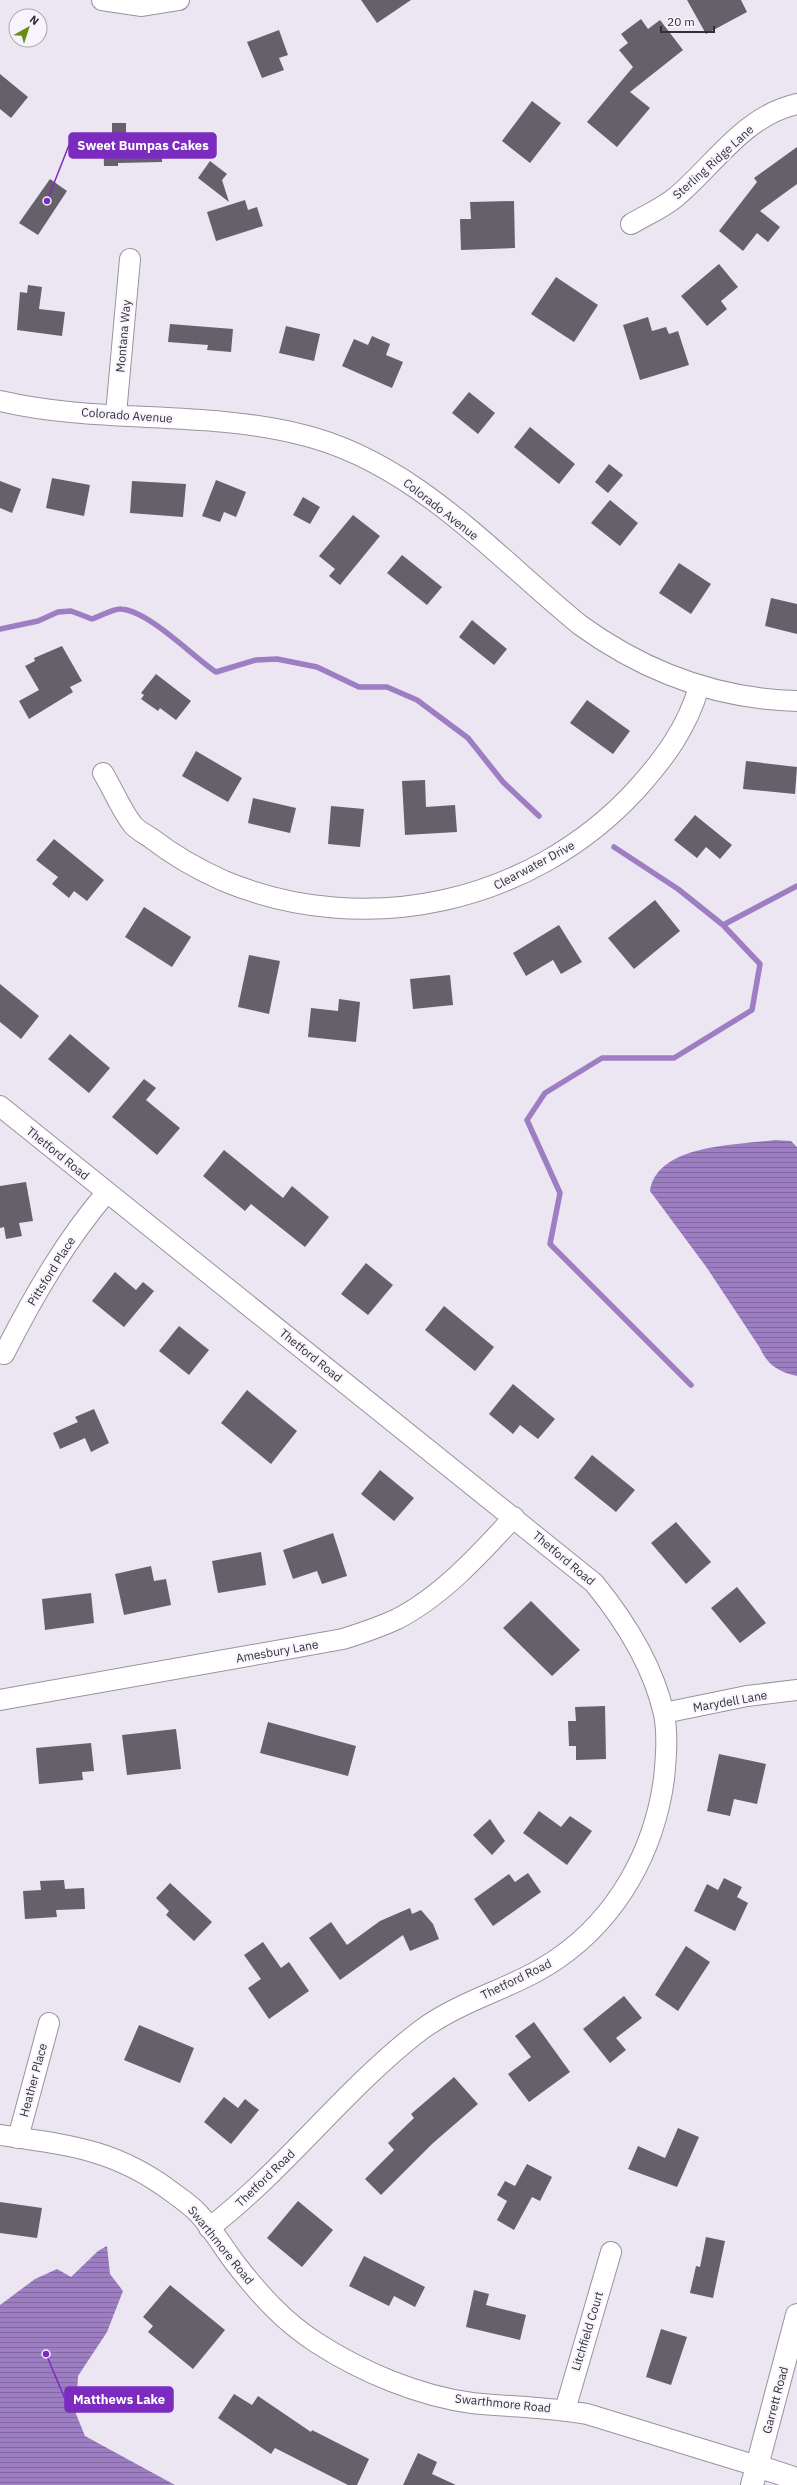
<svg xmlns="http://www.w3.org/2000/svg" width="797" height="2485" viewBox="0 0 797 2485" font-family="'IBM Plex Sans',sans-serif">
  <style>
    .water { fill: url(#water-rules) }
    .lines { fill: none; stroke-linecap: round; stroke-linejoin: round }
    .stream { stroke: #9e7ec2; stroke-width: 5.5 }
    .building { fill: #65606a }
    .minor-casing { stroke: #98939e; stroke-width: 22 }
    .tertiary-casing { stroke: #98939e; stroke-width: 24 }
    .minor { stroke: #fff; stroke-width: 20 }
    .tertiary { stroke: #fff; stroke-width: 22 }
    .labels { text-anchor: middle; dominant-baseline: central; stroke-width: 4; stroke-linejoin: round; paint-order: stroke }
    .street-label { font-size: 12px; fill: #323034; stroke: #f8f4fe }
    .leader { fill: none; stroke: #7b2cbf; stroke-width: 1.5 }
    .callout-dot { fill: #7b2cbf; stroke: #f8f4fe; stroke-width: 1.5 }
    .callout { fill: #7b2cbf; stroke: #7b2cbf; stroke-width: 1.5 }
    .callout-label { font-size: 13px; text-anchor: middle; font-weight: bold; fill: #fff }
  </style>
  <defs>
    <pattern id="water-rules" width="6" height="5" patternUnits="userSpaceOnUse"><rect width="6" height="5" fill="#9e7ec2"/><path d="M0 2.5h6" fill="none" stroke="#81689e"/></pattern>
  </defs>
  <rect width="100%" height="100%" fill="#ece6f2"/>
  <path class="water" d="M775 1140 791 1141 797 1147V1376C779 1372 767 1365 760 1348L707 1268 650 1191C657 1144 737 1145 775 1140Z
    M107 2246 110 2274 123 2291 107 2332 78 2376 76 2414 85 2436 175 2485H0V2305L35 2279 57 2269 71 2277 98 2251Z"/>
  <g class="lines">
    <path class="stream" d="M0 629 38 621 58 612 71 611 92 619C101 616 114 608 121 609 149 611 192 656 216 672L256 660 277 659 317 667 359 687H387L417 700 468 738 503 782 539 816
      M614 847 678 889 723 925 760 964 752 1010 674 1058H602L545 1093 527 1120 560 1193 550 1244 691 1385
      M723 925 797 886"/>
  </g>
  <path class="building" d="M361 0H411L377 23Z
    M687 0H741L747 12 706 34Z
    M641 19 648 29 660 20 683 50 630 92 650 108 617 147 587 122 633 67 619 50 628 43 621 34Z
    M279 30 288 55 279 58 284 70 262 78 247 42Z
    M0 74 28 97 11 118 0 109Z
    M532 101 561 123 530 163 502 141Z
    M112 123H126V133H162V162L118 163V166H104L103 135H112Z
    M797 147V184L760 211 780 227 768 242 757 233 743 251 719 231 757 182 754 178Z
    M210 161 227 174 222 180 229 202 198 178Z
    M50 179 67 191 38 235 19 223Z
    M245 200 248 210 257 207 263 226 216 241 207 212Z
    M514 201 515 248 461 250 460 219H471L470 202Z
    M719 264 738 287 721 301 727 309 707 326 681 296Z
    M556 277 598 305 574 342 531 314Z
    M28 285 42 287 39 309 65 312 62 336 17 330 20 292 27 293Z
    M648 317 652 331 666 327 669 334 678 331 689 365 640 380 623 325Z
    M170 324 233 329 231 352 207 350 208 345 168 342Z
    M286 326 320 334 314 361 279 353Z
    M372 336 390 344 386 355 403 362 392 388 342 366 354 339 368 345Z
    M469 392 495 413 478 434 452 413Z
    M530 427 575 464 559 484 514 447Z
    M609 464 623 475 608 493 595 482Z
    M52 478 90 485 84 516 46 508Z
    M216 480 246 492 236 517 224 512 220 522 202 516Z
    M0 481 21 489 12 513 0 508Z
    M132 481 186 484 183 517 130 513Z
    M303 497 320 507 310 524 293 515Z
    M610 500 638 523 620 546 591 523Z
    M353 515 380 536 340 585 329 576 335 569 319 556Z
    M402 555 442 587 427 605 387 573Z
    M679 563 711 584 691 614 659 593Z
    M771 598 797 604V634L765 626Z
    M472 620 507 649 494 665 459 637Z
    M62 646 82 681 70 687 73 692 29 719 19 701 39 690 25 666 35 661 34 658Z
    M156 674 191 701 176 720 160 708 158 711 141 699 144 695 141 693Z
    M587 700 630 731 613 754 570 723Z
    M196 751 242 778 228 802 182 776Z
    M746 761 797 767 795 794 743 789Z
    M425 780 426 807 455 805 457 832 405 835 402 781Z
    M253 798 296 808 290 833 248 823Z
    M331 806 364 809 360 847 328 844Z
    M695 815 732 845 720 859 706 847 697 858 674 840Z
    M54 839 104 880 87 901 74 891 69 898 52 884 58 877 36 860Z
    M655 900 680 931 634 969 608 938Z
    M144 907 191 937 172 967 125 937Z
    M559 925 582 962 561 974 553 960 526 976 513 953Z
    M249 955 280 961 269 1014 238 1007Z
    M450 975 453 1005 413 1009 410 979Z
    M0 984 39 1016 21 1039 0 1022Z
    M339 999 360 1002 356 1042 308 1037 311 1008 338 1011Z
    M70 1034 110 1068 89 1093 48 1059Z
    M144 1079 156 1088 146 1100 180 1128 157 1155 112 1117Z
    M224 1150 283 1198 292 1186 329 1217 305 1247 251 1204 245 1211 203 1176Z
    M26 1182 33 1221 19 1223 22 1236 6 1239 4 1227 0 1228V1186Z
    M366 1263 393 1285 368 1315 341 1294Z
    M115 1272 136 1290 143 1282 154 1291 124 1327 92 1301Z
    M444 1306 494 1347 475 1371 425 1330Z
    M179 1326 209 1350 189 1375 159 1351Z
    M513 1384 555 1419 538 1439 520 1425 513 1434 489 1414Z
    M247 1390 297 1431 271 1464 221 1423Z
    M94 1409 109 1443 91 1452 85 1438 60 1449 53 1433 78 1422 75 1417Z
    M592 1455 635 1490 616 1512 574 1478Z
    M380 1470 414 1498 394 1521 361 1494Z
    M676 1522 711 1562 686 1584 651 1543Z
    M333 1533 347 1576 322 1584 317 1571 293 1579 283 1550Z
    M261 1552 266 1585 218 1593 212 1561Z
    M151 1566 154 1581 166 1579 171 1605 124 1615 115 1574Z
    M737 1587 766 1623 740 1643 711 1608Z
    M91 1593 94 1623 45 1630 42 1599Z
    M531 1601 580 1650 552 1676 503 1628Z
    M605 1706 606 1759 576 1760V1746H569L568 1721H576L575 1707Z
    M268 1722 356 1746 348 1776 260 1753Z
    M176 1729 181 1769 127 1775 122 1735Z
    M91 1743 94 1771 82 1772 83 1780 39 1784 36 1748Z
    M719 1754 766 1764 757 1804 734 1799 730 1816 707 1811Z
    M539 1811 561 1827 570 1816 592 1831 567 1865 523 1833Z
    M490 1819 505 1841 492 1855 473 1835Z
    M528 1873 541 1892 493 1926 474 1899 509 1874 515 1882Z
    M724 1878 742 1887 737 1897 748 1903 735 1931 694 1911 707 1884 718 1890Z
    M64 1880 65 1889 84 1888 85 1909 56 1910 57 1917 25 1919 23 1891 41 1890 40 1881Z
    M170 1883 212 1922 194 1941 166 1915 169 1911 156 1898Z
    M410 1908 412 1914 421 1910 433 1924 439 1939 410 1951 403 1935 340 1980 309 1938 331 1922 347 1945 380 1921Z
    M263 1942 281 1968 289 1962 309 1991 269 2019 248 1988 261 1979 244 1955Z
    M686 1946 710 1962 678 2011 655 1995Z
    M624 1996 642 2018 616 2038 626 2050 610 2063 583 2029Z
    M534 2022 570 2072 529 2102 508 2074 531 2057 515 2036Z
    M139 2025 194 2048 180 2083 124 2060Z
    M454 2077 478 2104 432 2144 381 2195 365 2179 394 2150 388 2143 414 2118 411 2114Z
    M224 2097 238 2108 245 2099 259 2110 231 2144 204 2122Z
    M678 2128 699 2137 677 2187 628 2169 638 2146 665 2158Z
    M527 2164 552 2177 540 2201 532 2197 514 2230 497 2220 507 2201 497 2195 505 2181 515 2186Z
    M298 2201 333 2230 302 2267 267 2238Z
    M0 2202 42 2208 37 2238 0 2233Z
    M706 2237 725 2241 713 2298 690 2293 696 2266 700 2267Z
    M364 2256 425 2287 415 2307 394 2296 389 2306 349 2286Z
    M170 2285 225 2330 193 2369 148 2332 153 2326 143 2317Z
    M474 2290 489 2294 486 2305 526 2315 520 2340 466 2327Z
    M661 2329 687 2337 671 2385 646 2377Z
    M234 2394 252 2405 258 2396 311 2432 312 2430 369 2459 357 2485H348L275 2448 271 2454 218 2418Z
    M418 2453 437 2462 432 2474 456 2485H403Z"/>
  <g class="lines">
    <g class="minor-casing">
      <path id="minor" d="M102 0 142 6 179 0
        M631 224C646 215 663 208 676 197 715 164 744 116 797 104
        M0 401C98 424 201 410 299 434 412 460 493 554 580 625 645 672 716 699 797 701
        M116 414 130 259
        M103 773C113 789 121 810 133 825 137 830 145 834 151 838 174 856 197 869 224 881 366 940 532 903 636 790 664 759 687 728 699 687
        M0 1106 594 1583C625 1621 653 1665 664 1714 668 1735 666 1758 664 1779 654 1851 618 1917 557 1959 515 1988 463 1999 421 2030 344 2089 286 2169 209 2228
        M4 1354C33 1297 65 1241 107 1192
        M0 1700 343 1639C362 1633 380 1627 397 1619 442 1596 480 1554 514 1517
        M664 1713 747 1696 797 1690
        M0 2135C68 2145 115 2149 172 2192 180 2198 189 2204 196 2211 211 2226 222 2246 235 2263 259 2294 284 2322 317 2343 362 2372 419 2396 472 2403 511 2407 549 2407 587 2414L757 2466
        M18 2138 49 2023
        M565 2410 611 2252"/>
    </g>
    <g class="tertiary-casing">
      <path id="tertiary" d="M757 2466 797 2479
        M752 2485 797 2315"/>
    </g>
    <use href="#minor" class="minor"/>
    <use href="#tertiary" class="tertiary"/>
  </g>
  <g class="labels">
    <g class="street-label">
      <text transform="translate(713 162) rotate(-42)">Sterling Ridge Lane</text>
      <text transform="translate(123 336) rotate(-85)">Montana Way</text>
      <text transform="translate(127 415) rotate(4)">Colorado Avenue</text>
      <text transform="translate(441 509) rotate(38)">Colorado Avenue</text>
      <text transform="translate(534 865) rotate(-28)">Clearwater Drive</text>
      <text transform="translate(58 1153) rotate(39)">Thetford Road</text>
      <text transform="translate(51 1271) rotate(-58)">Pittsford Place</text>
      <text transform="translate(311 1355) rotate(39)">Thetford Road</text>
      <text transform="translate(564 1558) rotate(40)">Thetford Road</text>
      <text transform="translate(277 1651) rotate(-10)">Amesbury Lane</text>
      <text transform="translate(730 1701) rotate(-10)">Marydell Lane</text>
      <text transform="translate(516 1979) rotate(-26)">Thetford Road</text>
      <text transform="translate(33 2080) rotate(-75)">Heather Place</text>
      <text transform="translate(265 2178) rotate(-44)">Thetford Road</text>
      <text transform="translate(221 2245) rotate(51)">Swarthmore Road</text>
      <text transform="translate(587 2331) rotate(-73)">Litchfield Court</text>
      <text transform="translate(775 2400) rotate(-75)">Garrett Road</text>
      <text transform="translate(503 2403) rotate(6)">Swarthmore Road</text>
    </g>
  </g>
  <path class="leader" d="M47 201L69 145M46 2354L65 2399"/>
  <g class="callout-dot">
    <circle cx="47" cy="201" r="4"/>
    <circle cx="46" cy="2354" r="4"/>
  </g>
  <g class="callout">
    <rect x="69" y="133" width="147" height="25" rx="4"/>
    <rect x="65" y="2387" width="108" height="25" rx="4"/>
  </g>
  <g class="callout-label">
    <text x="143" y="150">Sweet Bumpas Cakes</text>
    <text x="119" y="2404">Matthews Lake</text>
  </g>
  <g transform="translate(28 28) rotate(39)"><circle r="19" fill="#f8f4fe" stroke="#a9a6ad"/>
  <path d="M0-3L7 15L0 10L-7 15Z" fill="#6a8d15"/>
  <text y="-6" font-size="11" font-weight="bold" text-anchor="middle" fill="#323034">N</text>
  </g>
  <path d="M661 26v6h53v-6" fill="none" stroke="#323034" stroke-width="2"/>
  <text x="667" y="26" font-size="12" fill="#323034" stroke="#f8f4fe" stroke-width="3" paint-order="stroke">20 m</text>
</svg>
